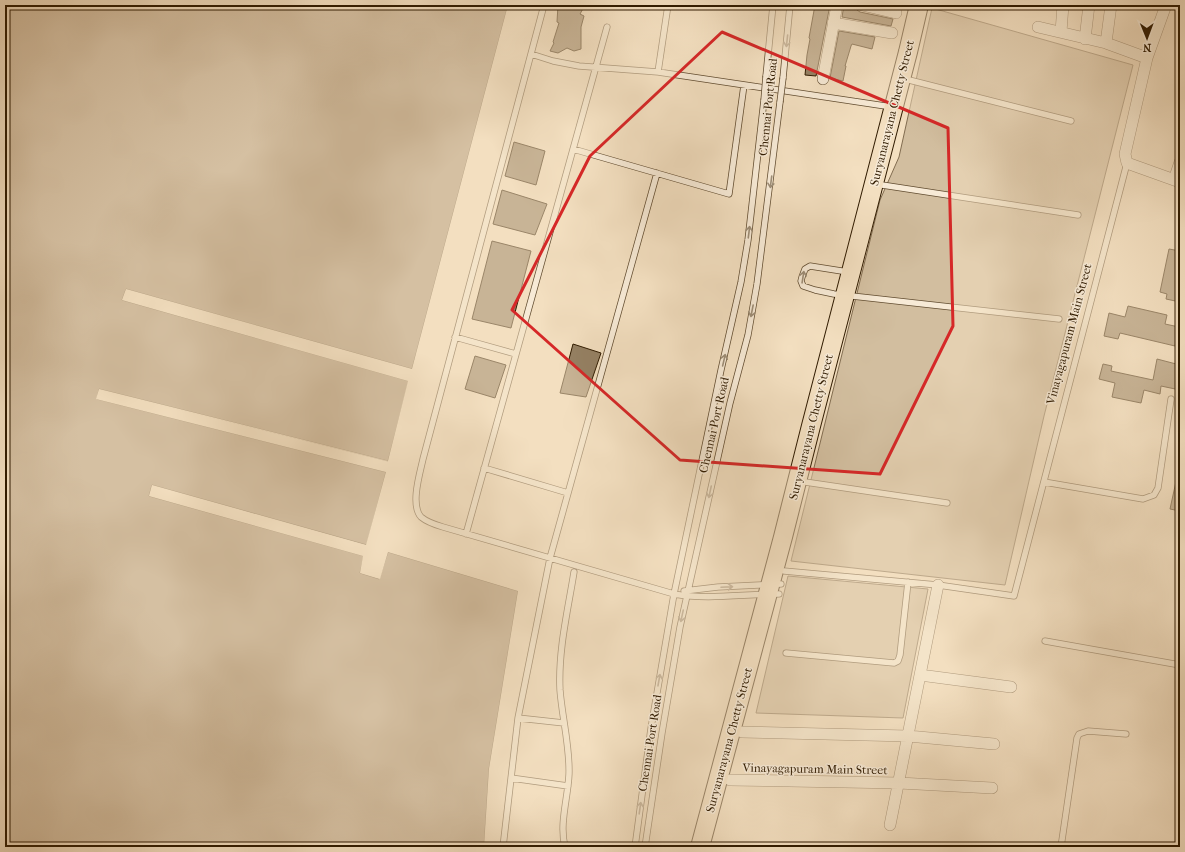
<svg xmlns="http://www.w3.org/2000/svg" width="1185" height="852" viewBox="0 0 1185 852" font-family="'IM FELL French Canon',serif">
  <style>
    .green { fill: #d2be9f; stroke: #816c50 }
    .water { fill: #b19c7f; stroke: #7d684c }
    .pier { fill: #f3dfc0 }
    .building { fill: #958164; stroke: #301b00 }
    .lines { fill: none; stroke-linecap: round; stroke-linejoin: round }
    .service-casing { stroke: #614c30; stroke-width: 7 }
    .minor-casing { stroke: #614c30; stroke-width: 12 }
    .primary-casing { stroke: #301b00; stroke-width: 20 }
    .service { stroke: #f7ead6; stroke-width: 5.5 }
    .minor { stroke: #f7ead6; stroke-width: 11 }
    .primary { stroke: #f3dfc0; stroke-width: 18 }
    .service-bridge-casing { stroke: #614c30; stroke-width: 7; stroke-linecap: butt }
    .service-bridge { stroke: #f7ead6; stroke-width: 5.5 }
    .oneway { stroke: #9d8d76 }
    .marked { fill: none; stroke: #d62828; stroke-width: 3; stroke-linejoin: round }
    .labels { text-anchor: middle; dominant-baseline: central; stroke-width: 3; stroke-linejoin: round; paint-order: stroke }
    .street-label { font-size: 12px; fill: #301b00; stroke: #f7ead6 }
  </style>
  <rect width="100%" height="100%" fill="#f3dfc0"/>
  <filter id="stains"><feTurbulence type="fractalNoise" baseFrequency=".005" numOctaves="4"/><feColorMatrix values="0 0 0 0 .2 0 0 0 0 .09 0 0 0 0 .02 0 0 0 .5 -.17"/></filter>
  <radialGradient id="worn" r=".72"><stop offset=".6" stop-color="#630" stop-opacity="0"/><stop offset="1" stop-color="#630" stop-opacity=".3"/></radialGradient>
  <path class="green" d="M932 8 1133 65 1044 416 1005 585 791 561 880 200 899 157Z
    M788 576 928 589 903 718 756 713Z"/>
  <path class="water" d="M5 5H508L412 369 126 289 122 300 409 381 388 461 99 389 97 399 386 472 367 545 152 485 149 496 364 556 360 573 379 579 388 552 518 591 489 769 484 847H5Z"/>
  <path class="pier" d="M508 5H510L413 371 127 291 125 298 410 379V382L390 462 101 391 99 398 387 470 388 471 369 546 367 547 153 487 151 495 364 554 366 556 362 572 378 576 386 552 388 550 520 590 491 769 486 847H484L489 769 518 591 388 552 380 579 360 573 363 556 149 496 152 485 366 545 386 472 96 399 99 389 388 461 408 381 122 300 126 289 412 369Z"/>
  <path class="building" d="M558 5H585L580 14 584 16 581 27V49L574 51 567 48 558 53 550 51 554 43 553 42 559 23 557 22Z
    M815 5H830L816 76 805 75 807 55 810 39 809 38Z
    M844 5H855L857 10 860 12 893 19 891 26 842 17Z
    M839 31 875 37 872 49 852 44 851 46 845 66H846L843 81 830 78Z
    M514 142 545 151 536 185 505 176Z
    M502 190 547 204 535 235 493 224Z
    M492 241 531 251 511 328 472 319Z
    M1169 249 1180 251V302L1166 299 1167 294 1160 292Z
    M1128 306 1167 315 1165 324 1179 327 1175 346 1120 333 1118 339 1104 336 1109 313 1125 317Z
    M573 344 601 353 586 397 560 393Z
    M475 356 506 365 495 398 465 389Z
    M1157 359 1180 365V390L1161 386 1160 394 1144 390 1141 403 1112 397 1115 383 1099 379 1103 364 1112 366 1111 371 1153 380Z
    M1177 477H1180V511L1170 509Z"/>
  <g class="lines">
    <g class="service-casing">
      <path id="service" d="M544 5 423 459C420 473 410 505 421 517 427 522 436 525 443 527L674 594C708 600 744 594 779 594
        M531 54 553 61 579 66 658 72 892 107
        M658 72 668 5
        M766 76 773 5
        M783 78 790 5
        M909 80 1071 121
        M573 149 729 194 744 85
        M882 185 1078 215
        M848 272 810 266 805 269 802 277 801 281 803 286 815 290 834 294 1059 319
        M455 337 516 354
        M484 468 568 493
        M805 482 947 503
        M1044 482 1143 499 1154 495 1158 488 1171 399
        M466 534 607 27
        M784 571 938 585 1014 596 1127 163
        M684 591 718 587 781 584
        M1045 641 1180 665
        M786 653 894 663 898 661 900 655 908 582
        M518 718 564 723
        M511 778 568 786
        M503 847 518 718 550 558 657 173
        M565 847C559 824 568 798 569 774 570 747 562 717 560 690 558 650 568 610 574 572
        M635 847 651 728 674 594 721 370 741 282 748 240 764 100
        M645 847 662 733 680 627 730 403 748 335 757 284 780 102
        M1061 847 1077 738 1079 734 1088 731 1126 734"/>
    </g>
    <g class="minor-casing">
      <path id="minor" d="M862 5 896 13
        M1166 5 1147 58 1125 154 1127 163 1180 182
        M833 23 892 33
        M1038 27 1106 43 1147 58
        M1061 32 1063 5
        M1085 39 1089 5
        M1106 43 1111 5
        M823 79 837 5
        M1174 180 1180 162
        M920 675 1011 687
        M742 732 908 736 994 744
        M730 780 899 783 992 788
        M890 825 938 585"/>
    </g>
    <g class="primary-casing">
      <path id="primary" d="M700 847 783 537 811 426 908 52 919 5"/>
    </g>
    <use href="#service" class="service"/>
    <use href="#minor" class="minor"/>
    <use href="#primary" class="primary"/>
    <g class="service-bridge-casing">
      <path id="service-bridge" d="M764 100 766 76
        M780 102 783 78"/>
    </g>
    <use href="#service-bridge" class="service-bridge"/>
  </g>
  <defs><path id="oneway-shaft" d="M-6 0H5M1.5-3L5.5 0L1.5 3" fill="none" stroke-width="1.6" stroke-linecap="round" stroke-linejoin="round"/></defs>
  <g class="oneway">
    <use href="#oneway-shaft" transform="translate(787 41) rotate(96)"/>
    <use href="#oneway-shaft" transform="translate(771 182) rotate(97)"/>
    <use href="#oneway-shaft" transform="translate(749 232) rotate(-83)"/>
    <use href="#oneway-shaft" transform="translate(803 277) rotate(-81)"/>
    <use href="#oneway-shaft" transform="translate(752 311) rotate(101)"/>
    <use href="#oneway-shaft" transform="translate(724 360) rotate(-77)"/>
    <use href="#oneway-shaft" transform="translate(710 492) rotate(102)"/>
    <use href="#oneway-shaft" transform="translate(727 587) rotate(-3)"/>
    <use href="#oneway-shaft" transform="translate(682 616) rotate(102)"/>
    <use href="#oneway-shaft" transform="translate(659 680) rotate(-80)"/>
    <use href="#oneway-shaft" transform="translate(640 808) rotate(-82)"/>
  </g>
  <path d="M0 0H1185V852H0ZM722 32 948 128 953 326 880 474 680 460 512 310 590 156Z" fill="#f3dfc0" fill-opacity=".55" fill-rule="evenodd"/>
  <path class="marked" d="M722 32 948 128 953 326 880 474 680 460 512 310 590 156Z"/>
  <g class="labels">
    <g class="street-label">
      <text transform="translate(768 107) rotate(-84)">Chennai Port Road</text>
      <text transform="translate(892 113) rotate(-76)">Suryanarayana Chetty Street</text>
      <text transform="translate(1069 334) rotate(-75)">Vinayagapuram Main Street</text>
      <text transform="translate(714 425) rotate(-77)">Chennai Port Road</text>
      <text transform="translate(811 427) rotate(-76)">Suryanarayana Chetty Street</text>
      <text transform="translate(729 740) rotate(-75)">Suryanarayana Chetty Street</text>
      <text transform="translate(650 743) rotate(-81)">Chennai Port Road</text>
      <text transform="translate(815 769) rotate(1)">Vinayagapuram Main Street</text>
    </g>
  </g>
  <rect width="1185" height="852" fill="none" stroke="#f3dfc0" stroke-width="20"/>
  <rect x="6" y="6" width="1173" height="840" fill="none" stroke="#301b00" stroke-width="2"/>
  <rect x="10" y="10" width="1165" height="832" fill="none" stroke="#301b00"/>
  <g transform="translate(1147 38) rotate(179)" stroke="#f7ead6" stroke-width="3" paint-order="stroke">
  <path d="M0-3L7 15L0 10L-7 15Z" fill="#301b00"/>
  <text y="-6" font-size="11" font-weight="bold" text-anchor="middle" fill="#301b00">N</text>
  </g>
  <rect width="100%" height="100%" filter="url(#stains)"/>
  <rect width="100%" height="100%" fill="url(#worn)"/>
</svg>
